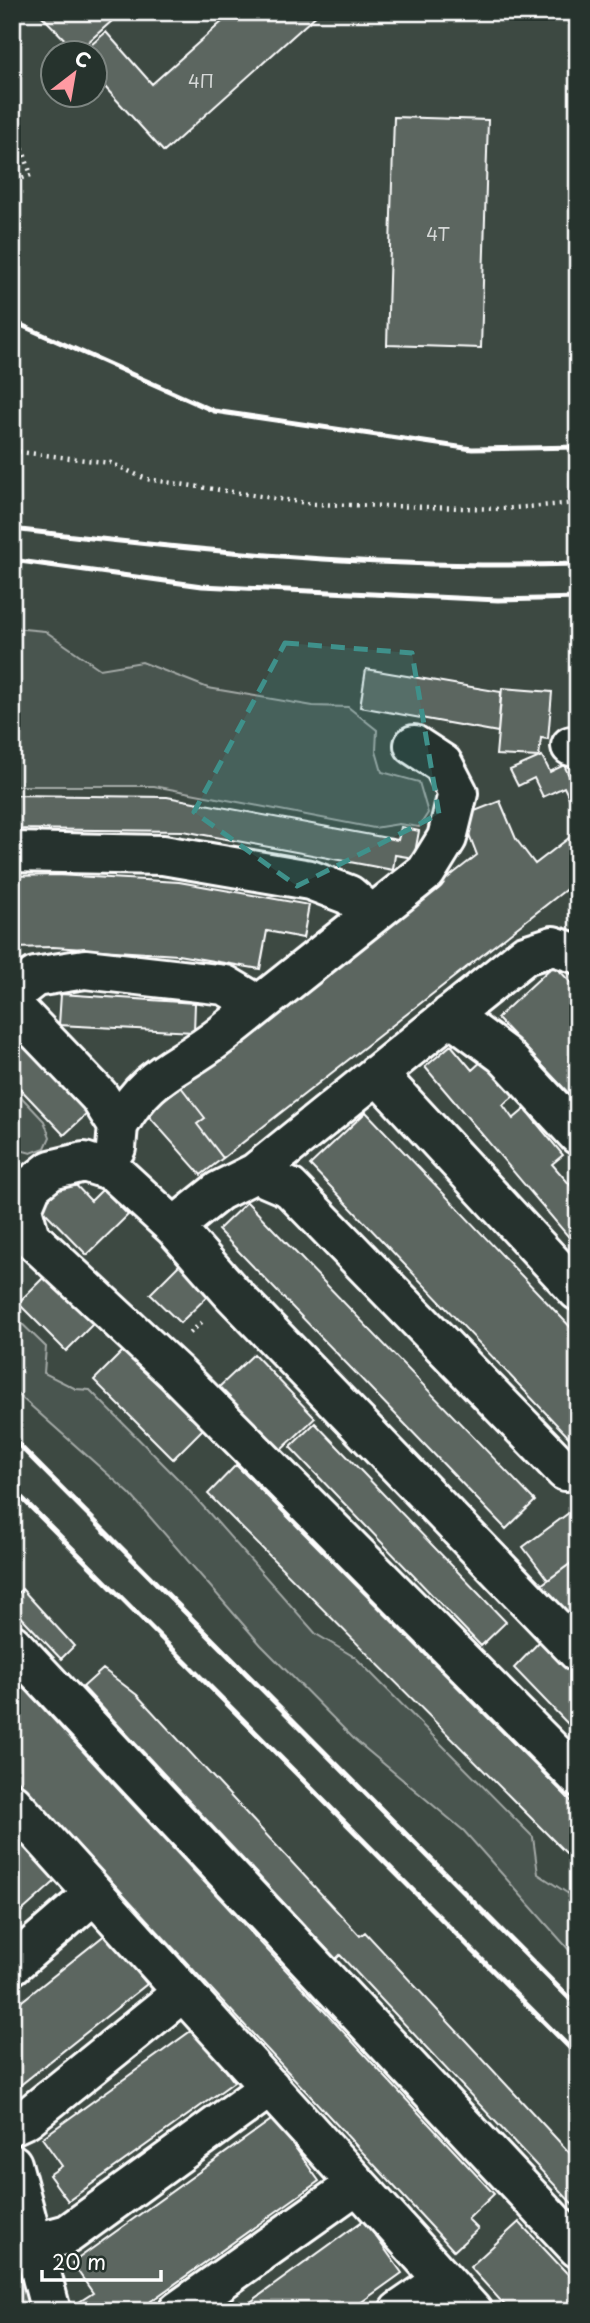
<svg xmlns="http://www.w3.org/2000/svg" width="590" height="2323" viewBox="0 0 590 2323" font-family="'Playpen Sans',sans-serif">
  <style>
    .built { fill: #3c4842; fill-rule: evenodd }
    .green { fill: #4a544f; stroke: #a4aaa7; stroke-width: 2 }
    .building { fill: #5b6661; stroke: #fff; stroke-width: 2 }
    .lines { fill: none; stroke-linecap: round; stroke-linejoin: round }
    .minor-casing { stroke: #fff; stroke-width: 44 }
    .path { stroke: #fff; stroke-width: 4.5; stroke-dasharray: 2 5; stroke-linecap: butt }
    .minor { stroke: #26332d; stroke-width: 38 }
    .rail { stroke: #fff; stroke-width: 5 }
    .marked { fill: #3f918b; fill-opacity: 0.2; stroke: #3f918b; stroke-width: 5; stroke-dasharray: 14 9; stroke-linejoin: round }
    .labels { text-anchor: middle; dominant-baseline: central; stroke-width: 5; stroke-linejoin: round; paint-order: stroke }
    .number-label { font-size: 18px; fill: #d6d9d8 }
  </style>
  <rect width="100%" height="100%" fill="#2f3b35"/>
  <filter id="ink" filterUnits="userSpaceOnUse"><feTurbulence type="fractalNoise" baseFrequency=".0143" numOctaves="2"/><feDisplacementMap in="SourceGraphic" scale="14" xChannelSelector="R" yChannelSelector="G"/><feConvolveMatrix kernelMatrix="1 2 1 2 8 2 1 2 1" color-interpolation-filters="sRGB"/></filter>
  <g filter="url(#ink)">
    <path class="built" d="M12 12H578V1630L542 1586 519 1607 578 1666V2311H12ZM52 52H94V94H52Z"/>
    <path class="green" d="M12 628 45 631 100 669 142 662 208 688 313 706 348 707 377 730 376 751 382 772 419 782 428 813 419 827 399 824 374 828 154 786H12Z
      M12 1087 44 1121 50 1137 45 1148 31 1153 16 1149 12 1138Z
      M12 1314 46 1347 44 1373 76 1389 90 1390 186 1487 316 1634 356 1658 533 1837 538 1874 578 1900V1960L464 1831 354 1739 261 1645 130 1494 12 1389Z"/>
    <path class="building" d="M38 12H122L77 52Z
      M233 12H320L164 152 94 75V52H83L106 32 152 84Z
      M394 117 488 120 481 348 387 345Z
      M366 669 501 692 498 732 360 707Z
      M502 688 552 692 548 739 541 738 539 757 496 755Z
      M542 756 550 772 564 765 573 784 578 782V801L572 804 564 787 543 797 534 778 518 786 510 770Z
      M12 795 167 797 398 840 401 827 419 831 414 858 395 855 393 870 183 831 12 829Z
      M500 801 516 839 535 864 578 831V880L223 1158 197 1124 205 1118 181 1087 477 855 462 816Z
      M57 875 179 882 309 905 303 938 267 931 260 969 178 955 53 947 12 948V876Z
      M554 965 578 990V1103L497 1018Z
      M61 994 195 1003 194 1032 59 1025Z
      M12 1032 88 1113 64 1135 12 1080Z
      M451 1045 472 1070 483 1060 514 1096 503 1105 513 1119 525 1109 563 1155 552 1164 578 1194V1248L425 1067Z
      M181 1087 205 1118 197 1124 223 1158 201 1175 146 1113Z
      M366 1112 578 1335V1447L310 1165Z
      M70 1179 91 1201 103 1189 128 1215 87 1255 40 1207Z
      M247 1202 535 1501 506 1529 218 1230Z
      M181 1263 211 1293 180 1323 150 1294Z
      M48 1273 96 1321 66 1351 18 1303Z
      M125 1349 204 1428 173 1459 94 1380Z
      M254 1354 315 1418 280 1451 219 1387Z
      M315 1423 506 1622 481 1646 290 1447Z
      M236 1465 578 1808V1865L208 1494Z
      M578 1506V1558L548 1580 523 1547Z
      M578 1558V1606L564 1616 541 1585Z
      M22 1589 74 1646 61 1659 12 1607V1599Z
      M542 1639 578 1675V1714L568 1724 514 1668Z
      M103 1669 137 1695 360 1936 365 1932 578 2162V2210L340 1955 336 1959 83 1687Z
      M12 1675 494 2194 468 2219 478 2229 454 2251 12 1774Z
      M12 1828 60 1877 12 1920Z
      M106 1934 147 1984 18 2087 12 2079V2051L16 2048 12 2044V2009Z
      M195 2028 234 2082 68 2201 49 2175 62 2166 42 2138Z
      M274 2118 319 2181 137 2311H81L76 2304 93 2293 72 2263Z
      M12 2220 32 2311H12Z
      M364 2220 402 2273 349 2311H238Z
      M519 2222 578 2285V2311H510L470 2267Z"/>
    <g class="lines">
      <g class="minor-casing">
        <path id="minor" d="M571 746 578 748
          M12 852 163 855 310 880 349 895 372 915
          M12 995 35 977 85 969 225 985 259 1005
          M12 1005 99 1096 118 1126 116 1148
          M450 1015 504 1055 578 1135
          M377 1074 578 1291
          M118 1126C149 1071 175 1071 220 1036 289 981 357 927 426 872L447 838 458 793 443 764 414 745
          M255 1173 290 1188 565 1471 578 1469
          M174 1227 219 1191 255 1173 525 955 553 946 578 954
          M12 1644 578 2248
          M578 1652 232 1293 174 1227 113 1171 84 1162 51 1170 32 1185 22 1209 30 1237 176 1373 578 1777
          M12 1803 472 2311
          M12 1965 94 1894
          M12 2125 27 2118 183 1992
          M12 2164 51 2311
          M35 2243 68 2234 270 2087
          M178 2311 357 2184
          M399 2311 444 2280"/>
      </g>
      <path class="path" d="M12 115 31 175 12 182
        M12 451 111 463 146 479 313 504 501 509 578 503
        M190 1333 204 1320"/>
      <use href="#minor" class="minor"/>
      <path class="rail" d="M12 321 214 411 472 449 578 447
        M12 529C200 551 389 570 578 564
        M12 560 202 586 498 600 578 598
        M12 1438 578 2007
        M12 1488 578 2056"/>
    </g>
  </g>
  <path class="marked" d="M285 643 412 653 439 814 297 886 194 812Z"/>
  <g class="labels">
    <g class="number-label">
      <text x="201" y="80">4П</text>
      <text x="438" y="233">4Т</text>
    </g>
  </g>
  <rect width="590" height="2323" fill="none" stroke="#26332d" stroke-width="42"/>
  <rect x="21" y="21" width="548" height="2281" fill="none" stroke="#fff" stroke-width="2.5" filter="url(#ink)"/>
  <g transform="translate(74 74) rotate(31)"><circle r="33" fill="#26332d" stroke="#7d8581" stroke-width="2"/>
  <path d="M0-5L12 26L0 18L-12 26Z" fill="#ff9aa2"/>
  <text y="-10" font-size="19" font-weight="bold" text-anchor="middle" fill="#ffffff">С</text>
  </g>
  <path d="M42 2270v10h119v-10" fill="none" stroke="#ffffff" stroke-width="3.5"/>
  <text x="52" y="2270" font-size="21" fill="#ffffff" stroke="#26332d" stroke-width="5" paint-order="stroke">20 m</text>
</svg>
